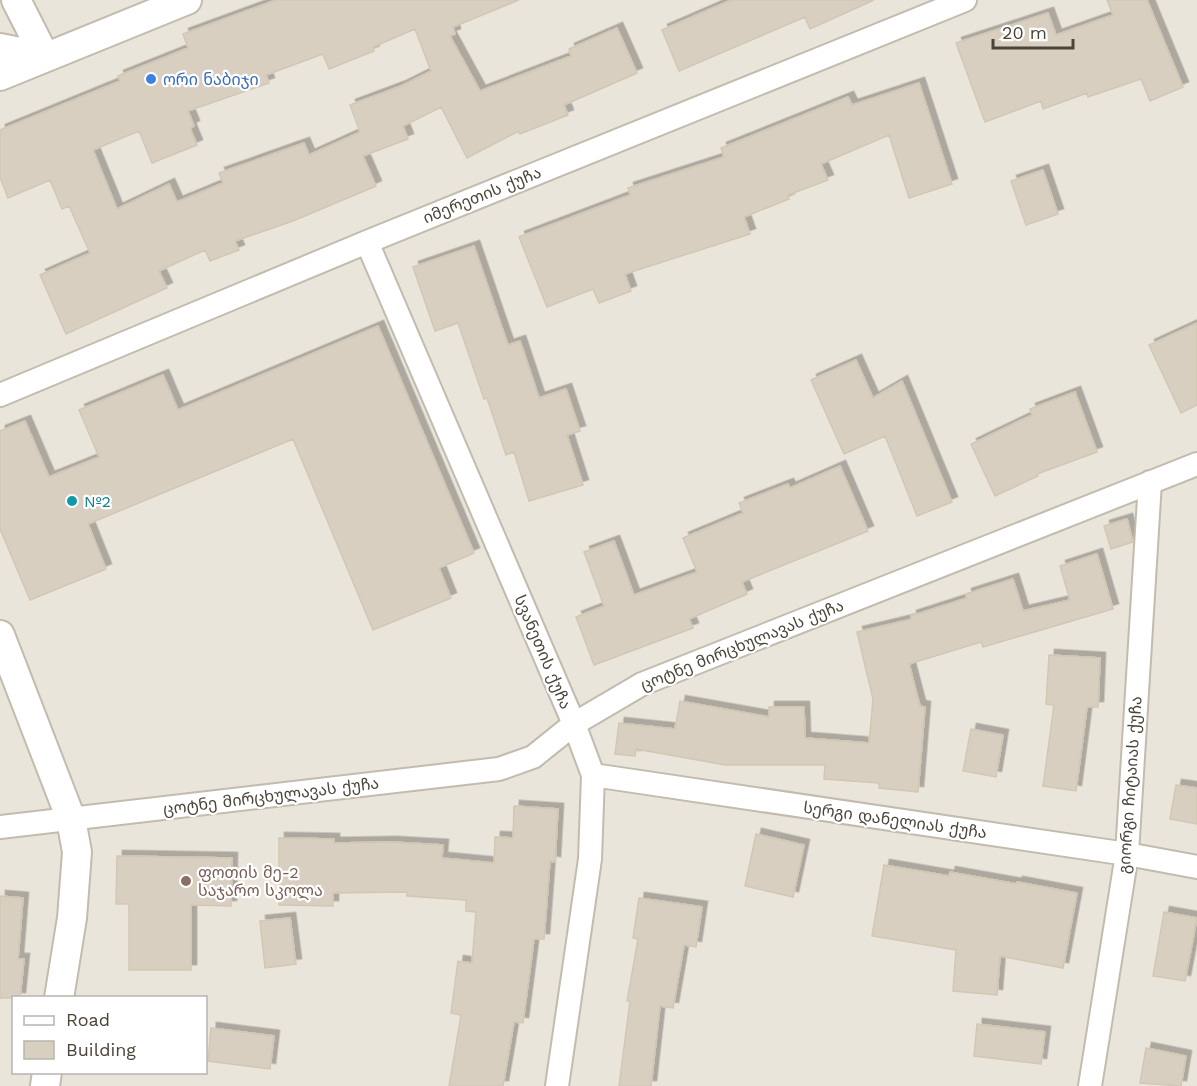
<svg xmlns="http://www.w3.org/2000/svg" width="1197" height="1086" viewBox="0 0 1197 1086" font-family="'Work Sans','Noto Sans Georgian',sans-serif">
  <style>
    .residential { fill: #eae5da; fill-rule: evenodd }
    .building { fill: #d8cfc1; stroke: #d3c7b4; stroke-width: 1.5; fill-rule: evenodd; filter: url(#shadow) }
    .lines { fill: none; stroke-linecap: round; stroke-linejoin: round }
    .minor-casing { stroke: #c2bbae; stroke-width: 26 }
    .tertiary-casing { stroke: #c2bbae; stroke-width: 32 }
    .minor { stroke: #fff; stroke-width: 22 }
    .tertiary { stroke: #fff; stroke-width: 28 }
    .shop-dot { fill: #3f7fe0; stroke: #fff; stroke-width: 2 }
    .culture-dot { fill: #0f9aa8; stroke: #fff; stroke-width: 2 }
    .education-dot { fill: #8d6e63; stroke: #fff; stroke-width: 2 }
    .labels { text-anchor: middle; dominant-baseline: central; stroke-width: 4.5; stroke-linejoin: round; paint-order: stroke }
    .shop-label { font-size: 16px; fill: #366cbe; stroke: #fff; text-anchor: start }
    .street-label { font-size: 16px; fill: #4b4439; stroke: #fff }
    .culture-label { font-size: 16px; fill: #0d838f; stroke: #fff; text-anchor: start }
    .education-label { font-size: 16px; fill: #785e54; stroke: #fff; text-anchor: start }
  </style>
  <defs>
    <filter id="shadow"><feDropShadow dx="5.5" dy="-5.5" stdDeviation="0" flood-color="#0004"/></filter>
  </defs>
  <rect width="100%" height="100%" fill="#f6f3ec"/>
  <path class="residential" d="M0 0H1197V1086H0ZM14 998H206V1072H14Z"/>
  <path class="building" d="M276 0H519L453 27 455 34 450 36 480 91 571 56 569 49 617 28 637 73 564 105 568 115 520 134 519 131 467 158 441 107 403 126 408 139 363 156 376 186 293 221 235 241 239 250 210 261 205 250 159 271 167 288 66 334 40 275 90 253 69 206 62 209 50 180 8 198 0 177V130L120 81 118 76 188 48 183 34ZM415 29 431 71 401 86 350 105 360 132 309 155 304 143 219 173 223 183 177 202 169 184 117 209 93 150 139 131 152 163 197 145 190 128 194 126 188 111 269 83 266 75 323 54 329 69 374 51 373 47Z
    M731 0H874L810 29 805 17 679 71 662 30Z
    M1107 0H1147L1183 87 1150 101 1141 79 1088 97 1087 93 1043 109 1041 101 985 122 956 43 1048 13 1056 35 1113 15Z
    M919 83 952 184 909 198 889 135 821 164 828 180 788 195 789 199 744 217 750 234 625 274 631 291 599 303 593 289 547 307 519 237 630 195 628 188 724 157 721 148 848 97 852 105Z
    M1043 170 1058 214 1026 225 1011 181Z
    M474 246 508 345 520 341 539 398 566 389 580 431 567 435 583 485 529 501 514 452 506 455 487 398 484 399 458 323 435 331 413 267Z
    M1197 323V405L1181 413 1149 345Z
    M378 326 474 553 439 568 451 598 373 630 293 439 88 524 106 569 30 600 0 529V431L25 421 49 477 99 457 79 410 163 375 178 410Z
    M856 360 873 398 902 381 952 502 917 516 885 436 844 454 811 380Z
    M1075 392 1097 452 1037 474 1038 476 995 496 971 444 1032 415 1030 409Z
    M840 466 868 531 742 582 747 594 689 619 693 628 594 665 576 617 604 606 584 552 614 541 634 595 697 572 683 538 743 513 739 503 788 484 790 488Z
    M1127 519 1133 542 1111 549 1104 526Z
    M1097 554 1113 609 983 647 981 642 909 664 920 706 925 707 918 792 879 788V783L824 779 825 765H725L636 749 635 756 615 754 619 723 675 729 680 701 769 717V707H804L805 738 869 743 873 699 857 632 912 619 911 616 967 598 966 594 1013 579 1023 611 1070 600 1060 566Z
    M1049 655 1100 658 1098 707H1087L1076 791 1043 786 1054 705 1046 704Z
    M971 729 1003 735 996 777 963 771Z
    M1176 785 1197 788V824L1170 819Z
    M514 806 558 809 555 862 550 861 544 939H534L523 1023 514 1022 503 1086H449L461 1015 451 1013 458 961 472 963 476 912 466 911V900L407 896V892L333 893V906L279 905V838L334 839V843L392 842 443 845 442 858 494 863 495 837 513 838Z
    M756 834 804 845 793 897 745 886Z
    M117 856 232 858 231 906 191 905V970H129V904H116Z
    M884 865 949 876 950 872 1017 884V882L1077 893 1063 968 1000 956 997 995 953 991 956 950 872 936Z
    M0 896 23 898 18 959H24L20 998H0Z
    M639 898 702 907 696 947 684 945 673 1008 660 1006 651 1086H619L630 1001H627L638 939 633 938Z
    M1164 912 1197 918 1185 981 1153 976Z
    M290 918 296 964 265 968 260 921Z
    M977 1024 1045 1032 1041 1064 974 1056Z
    M211 1028 274 1036 270 1069 208 1061Z
    M1146 1048 1186 1056 1181 1086 1140 1083Z"/>
  <g class="lines">
    <g class="minor-casing">
      <path id="minor" d="M367 242 574 724 593 775 590 859 557 1086
        M0 395 367 242 965 0
        M593 775 1127 854 1197 867
        M0 827 499 769 533 757 574 724 642 684 1197 464
        M1090 1086 1127 854 1150 482"/>
    </g>
    <g class="tertiary-casing">
      <path id="tertiary" d="M16 0 45 57
        M0 48 45 57
        M0 76 187 0
        M0 635 71 819 77 852 72 918 59 998
        M45 1086 47 1072"/>
    </g>
    <use href="#minor" class="minor"/>
    <use href="#tertiary" class="tertiary"/>
  </g>
  <circle class="shop-dot" cx="151" cy="79" r="6"/>
  <circle class="culture-dot" cx="72" cy="501" r="6"/>
  <circle class="education-dot" cx="186" cy="881" r="6"/>
  <g class="labels">
    <g class="shop-label">
      <text x="163" y="79">ორი ნაბიჯი</text>
    </g>
    <g class="street-label">
      <text transform="translate(482 195) rotate(-22)">იმერეთის ქუჩა</text>
      <text transform="translate(742 645) rotate(-22)">ცოტნე მირცხულავას ქუჩა</text>
      <text transform="translate(543 652) rotate(67)">სვანეთის ქუჩა</text>
      <text transform="translate(1130 785) rotate(-86)">გიორგი ჩიტაიას ქუჩა</text>
      <text transform="translate(271 796) rotate(-7)">ცოტნე მირცხულავას ქუჩა</text>
      <text transform="translate(895 820) rotate(8)">სერგი დანელიას ქუჩა</text>
    </g>
    <g class="culture-label">
      <text x="84" y="501">№2</text>
    </g>
    <g class="education-label">
      <text x="198" y="872">ფოთის მე-2<tspan x="198" dy="18">საჯარო სკოლა</tspan></text>
    </g>
  </g>
  <rect x="12" y="996" width="195" height="78" fill="#ffffff" stroke="#b7b4b0" stroke-width="1.5"/>
  <rect x="24" y="1016" width="30" height="9" fill="#ffffff" stroke="#b7b4b0" stroke-width="1.5"/>
  <text x="66" y="1026" font-size="18" fill="#4b4439">Road</text>
  <rect x="24" y="1041" width="30" height="18" fill="#d8cfc1" stroke="#b7b4b0" stroke-width="1.5"/>
  <text x="66" y="1056" font-size="18" fill="#4b4439">Building</text>
  <path d="M993 39v9h80v-9" fill="none" stroke="#4b4439" stroke-width="3"/>
  <text x="1002" y="39" font-size="18" fill="#4b4439" stroke="#ffffff" stroke-width="4.5" paint-order="stroke">20 m</text>
</svg>
